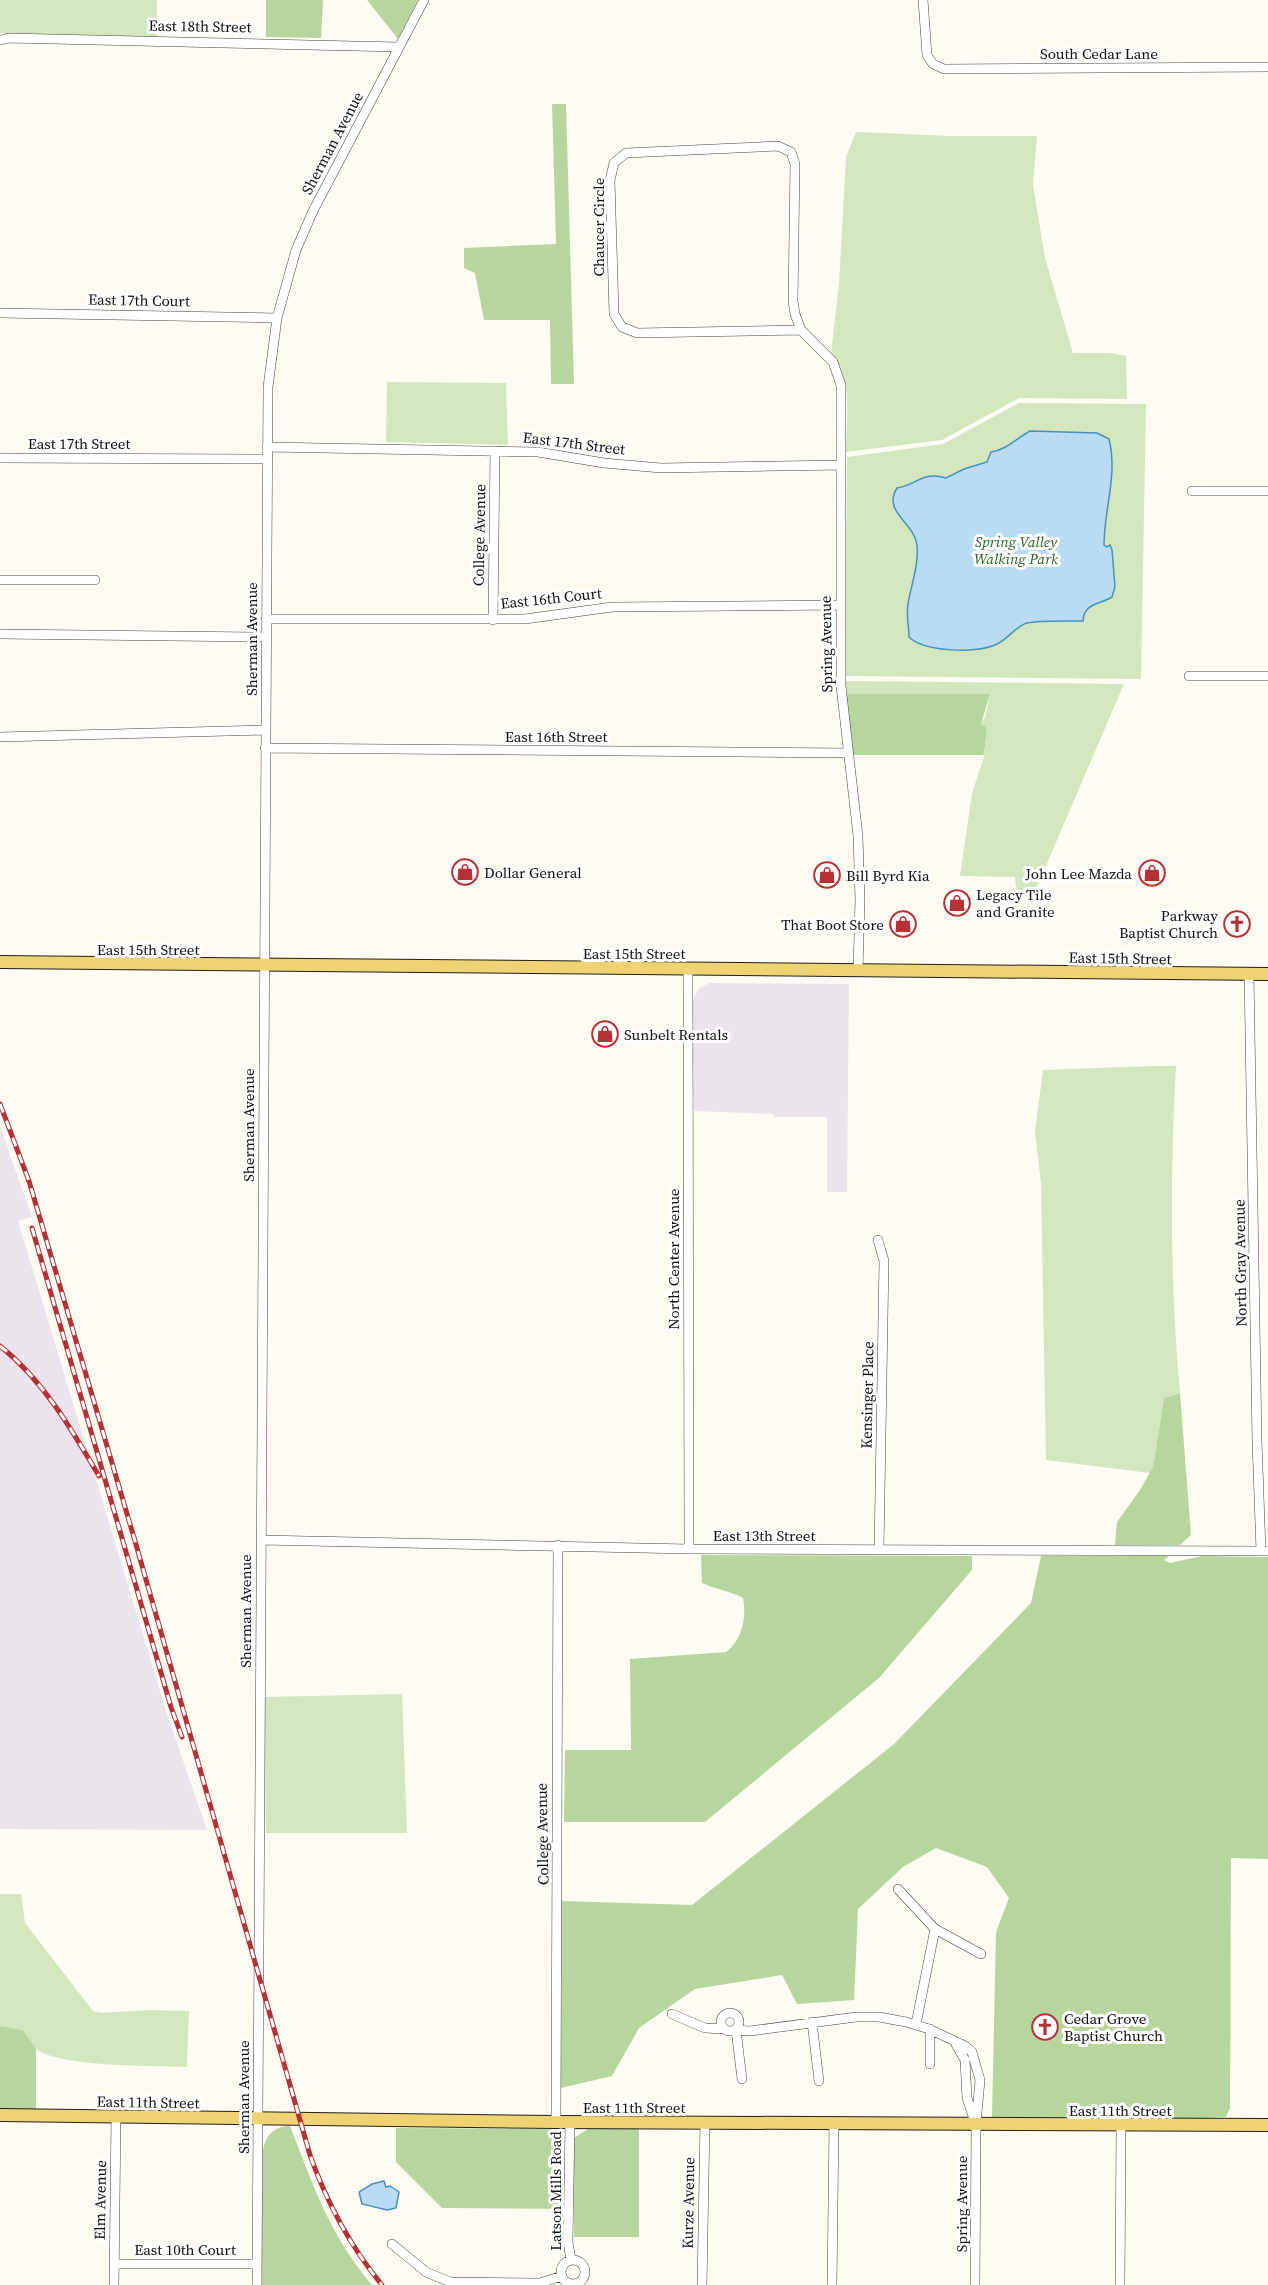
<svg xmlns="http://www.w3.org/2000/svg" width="1268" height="2285" viewBox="0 0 1268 2285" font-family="'Source Serif 4',serif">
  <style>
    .industrial { fill: #ece4ed }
    .green { fill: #d2e7bd }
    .forest { fill: #b7d69e }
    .water { fill: #badcf2; stroke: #4690c4; stroke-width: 1.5 }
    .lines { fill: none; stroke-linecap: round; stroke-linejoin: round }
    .minor-casing { stroke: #424242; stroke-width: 10 }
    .major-casing { stroke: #202020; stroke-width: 14 }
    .minor { stroke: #fff; stroke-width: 9 }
    .major { stroke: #efd271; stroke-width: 12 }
    .rail-casing { stroke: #b63035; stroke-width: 5 }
    .rail { stroke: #fff; stroke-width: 3; stroke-dasharray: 9; stroke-linecap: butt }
    .labels { text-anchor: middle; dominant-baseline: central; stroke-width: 6; stroke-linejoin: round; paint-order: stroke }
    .street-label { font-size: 15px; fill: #0f0f0f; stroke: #fff }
    .park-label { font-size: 15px; font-style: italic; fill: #306323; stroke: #fff }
    .poi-label { font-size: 15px; fill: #0f0f0f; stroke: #fff; text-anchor: start }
  </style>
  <rect width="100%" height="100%" fill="#fefcf2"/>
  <path class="industrial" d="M709 983 849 984 847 1192H827V1117H774V1114L694 1111 693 1000 698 989Z
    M0 1126 32 1217 18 1221 167 1714 207 1830 0 1829Z"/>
  <path class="green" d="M0 0H157V37L0 33Z
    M856 132 952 136H1037L1033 185 1045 258 1073 353H1110L1126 356 1127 399 1019 398 942 440 846 452C846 421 854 377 831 353L839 284 846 157Z
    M387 382 506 383 508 445 386 442Z
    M1019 403 1146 404 1141 679 845 676 847 457 943 444Z
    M846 681 1124 684 1033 896H1017L1015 877 960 876 972 793 984 757 987 728 981 724 985 717 990 695 846 694Z
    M1153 1066H1176C1170 1174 1170 1285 1180 1393L1164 1398 1153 1467 1150 1473 1046 1460 1041 1183 1035 1132 1043 1070Z
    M402 1694 407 1833H266L264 1697Z
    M0 1894H21L25 1923 93 2011 101 2013 150 2010 189 2011 187 2067C155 2066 60 2067 36 2049 31 2045 27 2035 23 2030L0 2026Z"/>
  <path class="forest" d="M266 0H323L321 38 266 37Z
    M367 0H418L398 39Z
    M552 104H566L574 384H551L550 320H484L475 273 464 268V248L556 244Z
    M846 694H990L981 724 987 728 984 755H853Z
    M1180 1393 1191 1535 1180 1545H1115L1117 1522 1140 1490 1153 1467 1164 1398Z
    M701 1555 972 1556V1570L879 1678 705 1822H564L565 1750H631L630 1659 726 1652C742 1640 747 1617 743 1598 730 1591 715 1589 702 1583Z
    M1041 1556H1169L1164 1560 1170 1563 1202 1556 1268 1557V1859L1231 1858 1230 2108 1226 2117 1183 2119 992 2117 996 1932 1009 1898 987 1867 936 1848 903 1867 858 1909 854 2000 797 2004 782 1975 695 1989 639 2028 612 2076 561 2088 562 1901 692 1905 894 1744 1031 1603Z
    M0 2026 23 2030 36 2049V2110H0Z
    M290 2126C314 2187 329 2234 372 2285H261L263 2150C266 2135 274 2126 290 2126Z
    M396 2128 551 2129 562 2145V2209L442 2208 396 2162Z
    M588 2129H639V2237H574V2138Z"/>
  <path class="water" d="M1030 431 1097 433 1109 439C1118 475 1104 509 1104 545L1107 547 1110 545 1112 550 1115 587 1112 597C1099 605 1084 603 1083 621 1070 621 1039 620 1027 623 1016 626 1008 639 997 644 978 654 924 652 909 637 909 626 906 615 908 604 911 585 919 565 917 545 914 522 882 512 897 488 917 485 922 471 946 478L964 469 987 462 991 452C1006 450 1017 438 1030 431Z
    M384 2181 386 2187 390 2186 399 2192 396 2208 387 2210 362 2204 359 2192 372 2184Z"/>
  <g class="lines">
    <g class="minor-casing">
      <path id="minor" d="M923 0 927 55 933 64 944 69 1268 67
        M0 40 9 38 399 47
        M0 313 277 318
        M801 330 637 333 622 327 614 314 610 180 614 163 626 153 778 146 791 152 795 164 793 301 795 314 801 330 833 362 841 385V686L858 836 860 900 858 970
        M267 447 538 452 604 463 661 468 841 465
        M0 458 267 459
        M1192 491H1268
        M0 580H95
        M266 619H525L612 607 840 605
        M493 620 495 451
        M0 634 266 637
        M1189 676H1268
        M0 737 265 730
        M265 748 848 753
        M688 968 689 1549
        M1249 974 1257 1441 1261 1551
        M878 1240 884 1261 879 1550
        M261 1540 689 1549 1268 1551
        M898 1889 935 1929
        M721 2022a9 9 0 1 1 18 0a9 9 0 1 1-18 0Z
        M672 2014 705 2028 724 2029
        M812 2022 819 2081
        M916 2024 935 1929 981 1954
        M930 2029V2064
        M954 2041 965 2060 967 2098 975 2122
        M742 2079 736 2030 750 2031 856 2017H879L906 2022 929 2029 965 2046 972 2052 980 2080 976 2124 975 2285
        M556 2122 558 1545
        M570 2122 568 2242 571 2260
        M392 2244 426 2272 450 2282 540 2283 562 2276
        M561 2272a12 12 0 1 1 24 0a12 12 0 1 1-24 0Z
        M114 2264H257
        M114 2285 116 2116
        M257 2285 268 387 277 318 296 250 313 211 424 0
        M702 2285 705 2122
        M832 2285 834 2123
        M1120 2285 1121 2125"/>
    </g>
    <g class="major-casing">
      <path id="major" d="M0 962 1268 974
        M0 2115 556 2122 1268 2125"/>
    </g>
    <use href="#minor" class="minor"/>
    <use href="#major" class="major"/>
    <g class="rail-casing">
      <path id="rail" d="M0 1104 29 1181 135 1541 310 2155C327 2203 350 2246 382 2285
        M32 1228 171 1707 182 1737
        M0 1346C43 1380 72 1430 99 1476"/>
    </g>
    <use href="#rail" class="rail"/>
  </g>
  <defs>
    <g id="shop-ring" transform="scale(1.35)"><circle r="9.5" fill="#fff" stroke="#b63035" stroke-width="1.5"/><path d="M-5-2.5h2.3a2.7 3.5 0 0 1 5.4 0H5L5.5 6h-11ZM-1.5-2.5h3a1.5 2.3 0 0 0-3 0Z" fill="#b63035"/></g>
    <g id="church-ring" transform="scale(1.35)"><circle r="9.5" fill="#fff" stroke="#b63035" stroke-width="1.5"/><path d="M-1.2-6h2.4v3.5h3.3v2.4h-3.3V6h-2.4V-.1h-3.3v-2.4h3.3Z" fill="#b63035"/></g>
  </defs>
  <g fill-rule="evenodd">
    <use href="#shop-ring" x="465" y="872"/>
    <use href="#shop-ring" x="1152" y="873"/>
    <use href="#shop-ring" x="827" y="875"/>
    <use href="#shop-ring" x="957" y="903"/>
    <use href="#shop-ring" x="903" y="924"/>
    <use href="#church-ring" x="1237" y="924"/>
    <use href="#shop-ring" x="605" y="1034"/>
    <use href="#church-ring" x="1045" y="2027"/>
  </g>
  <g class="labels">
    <g class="street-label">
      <text transform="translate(200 26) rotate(1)">East 18th Street</text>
      <text x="1099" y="53">South Cedar Lane</text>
      <text transform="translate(332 143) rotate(-62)">Sherman Avenue</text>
      <text transform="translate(598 227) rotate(-90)">Chaucer Circle</text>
      <text transform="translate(139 300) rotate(1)">East 17th Court</text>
      <text x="79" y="443">East 17th Street</text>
      <text transform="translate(574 443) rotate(7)">East 17th Street</text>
      <text transform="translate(479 535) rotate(-89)">College Avenue</text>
      <text transform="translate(551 598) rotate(-6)">East 16th Court</text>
      <text transform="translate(251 639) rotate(-90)">Sherman Avenue</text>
      <text transform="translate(826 644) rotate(-91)">Spring Avenue</text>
      <text x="556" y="736">East 16th Street</text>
      <text x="148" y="949">East 15th Street</text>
      <text x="634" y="953">East 15th Street</text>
      <text transform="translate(1120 958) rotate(1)">East 15th Street</text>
      <text transform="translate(248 1125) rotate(-90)">Sherman Avenue</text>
      <text transform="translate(673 1259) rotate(-90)">North Center Avenue</text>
      <text transform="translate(1240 1263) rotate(-91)">North Gray Avenue</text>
      <text transform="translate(867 1395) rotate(-89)">Kensinger Place</text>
      <text x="764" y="1535">East 13th Street</text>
      <text transform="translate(245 1611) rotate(-90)">Sherman Avenue</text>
      <text transform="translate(542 1834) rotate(-91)">College Avenue</text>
      <text transform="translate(243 2097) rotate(-90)">Sherman Avenue</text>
      <text transform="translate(148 2102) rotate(1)">East 11th Street</text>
      <text x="634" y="2107">East 11th Street</text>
      <text x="1120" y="2110">East 11th Street</text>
      <text transform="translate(555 2191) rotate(-90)">Latson Mills Road</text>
      <text transform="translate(100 2200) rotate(-89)">Elm Avenue</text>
      <text transform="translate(688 2203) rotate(-89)">Kurze Avenue</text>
      <text transform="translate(961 2204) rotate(-90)">Spring Avenue</text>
      <text x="185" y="2249">East 10th Court</text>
    </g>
    <g class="park-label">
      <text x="1016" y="541">Spring Valley<tspan x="1016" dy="17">Walking Park</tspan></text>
    </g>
    <g class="poi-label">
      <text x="484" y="872">Dollar General</text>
      <text x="1132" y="873" text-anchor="end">John Lee Mazda</text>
      <text x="846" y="875">Bill Byrd Kia</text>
      <text x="976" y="894">Legacy Tile<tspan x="976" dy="17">and Granite</tspan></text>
      <text x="1218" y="915" text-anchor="end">Parkway<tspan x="1218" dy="17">Baptist Church</tspan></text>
      <text x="884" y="924" text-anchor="end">That Boot Store</text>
      <text x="624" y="1034">Sunbelt Rentals</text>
      <text x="1064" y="2018">Cedar Grove<tspan x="1064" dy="17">Baptist Church</tspan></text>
    </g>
  </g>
</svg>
